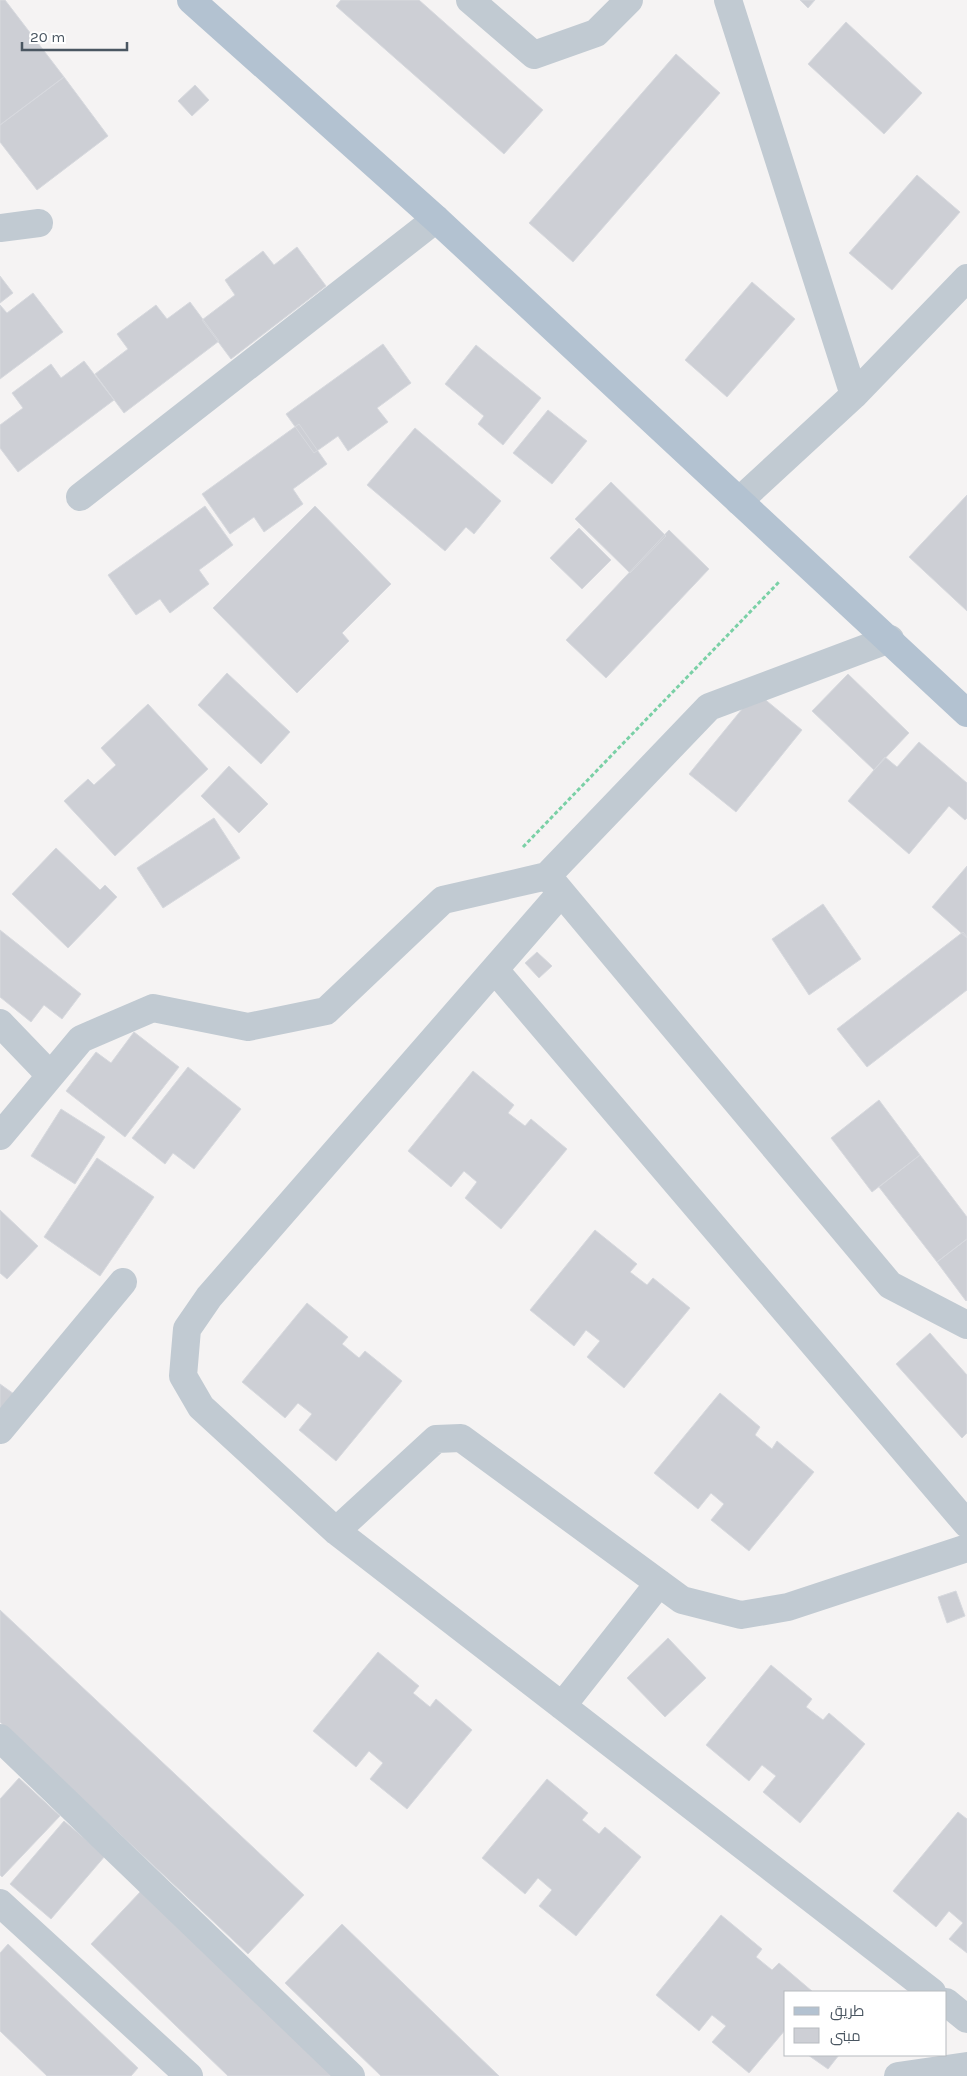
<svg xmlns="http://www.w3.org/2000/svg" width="967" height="2076" viewBox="0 0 967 2076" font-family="Karla,Cairo,sans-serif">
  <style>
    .building { fill: #cdcfd5; stroke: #d7d9de }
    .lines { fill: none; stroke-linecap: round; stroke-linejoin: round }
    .path { stroke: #7ad0a6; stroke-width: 3; stroke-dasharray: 4 2.5; stroke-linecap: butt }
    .minor { stroke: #c1cad2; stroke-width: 28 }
    .major { stroke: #b3c2d1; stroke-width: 28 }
  </style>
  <rect width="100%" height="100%" fill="#f5f3f3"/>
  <path class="building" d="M0 0H5L64 77 0 125Z
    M341 0H419L543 110 504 154 336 6Z
    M800 0H815L808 8Z
    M846 22 922 93 884 134 808 64Z
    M676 54 720 93 573 262 529 223Z
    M64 77 108 136 37 190 0 142V125Z
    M195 85 209 100 192 116 178 101Z
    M917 175 960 212 892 290 849 253Z
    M297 247 326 286 231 359 202 320 235 295 225 280 263 251 274 265Z
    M0 276 13 293 0 303Z
    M752 282 795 319 727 397 685 360Z
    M33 293 63 332 0 379V305L7 313Z
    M190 302 219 341 124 413 95 374 128 349 117 334 156 305 167 319Z
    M383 344 411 383 377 408 388 422 348 451 338 436 314 453 286 414Z
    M476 345 541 398 503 445 478 424 484 416 445 384Z
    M84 361 114 400 18 472 0 448V425L23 408 12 393 51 364 61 378Z
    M548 410 587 441 552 484 513 453Z
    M299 424 327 464 293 489 303 504 264 532 254 517 230 534 202 494Z
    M415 428 501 501 474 534 466 527 445 551 367 485Z
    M611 482 666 536 630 573 575 519Z
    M967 495V611L909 557Z
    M205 506 233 545 199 570 209 584 170 613 160 599 136 615 108 575Z
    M315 506 391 584 342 633 349 641 297 693 213 608Z
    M579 528 611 560 582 589 550 558Z
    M669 530 709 569 606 678 566 640Z
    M227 673 290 732 261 764 198 705Z
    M848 674 909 733 874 770 812 711Z
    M756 692 802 730 736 812 689 774Z
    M148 704 208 769 115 856 64 801 88 779 94 785 116 765 101 748Z
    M919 742 967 783V818L965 820 949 806 909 854 848 801 885 757 897 767Z
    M229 766 268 804 239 833 201 796Z
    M214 818 240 858 163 908 137 868Z
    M56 848 100 890 105 885 117 897 68 948 12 894Z
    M967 866V938L932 907Z
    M823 904 861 959 809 995 772 939Z
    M0 930 81 994 62 1019 44 1005 31 1022 0 997Z
    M963 932 967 937V990L867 1067 837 1029Z
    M537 952 552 966 539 978 525 963Z
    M134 1032 179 1067 125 1137 66 1091 96 1052 111 1063Z
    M188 1067 241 1109 194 1169 173 1153 165 1164 132 1138Z
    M473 1071 514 1105 508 1113 525 1126 531 1119 567 1149 501 1229 465 1198 477 1182 464 1171 451 1187 408 1151Z
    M879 1100 920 1155 872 1192 831 1138Z
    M61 1109 105 1137 75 1184 31 1156Z
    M920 1155 967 1217V1239L937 1262 879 1187Z
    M97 1158 154 1197 100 1276 44 1237Z
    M0 1210 38 1246 7 1279 0 1273Z
    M595 1230 637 1264 630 1272 647 1285 653 1278 690 1308 624 1388 587 1357 600 1341 586 1330 574 1346 530 1310Z
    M967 1239V1300L966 1301 937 1262Z
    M307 1303 348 1337 342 1344 359 1358 365 1351 402 1381 336 1461 299 1430 312 1414 298 1403 285 1418 242 1382Z
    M930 1333 967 1375V1433L962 1438 896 1364Z
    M0 1384 14 1394 0 1414Z
    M720 1393 760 1427 755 1435 772 1449 777 1441 814 1472 749 1551 711 1520 724 1504 711 1493 698 1509 654 1473Z
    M956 1591 965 1616 947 1623 938 1597Z
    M0 1610 304 1895 248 1954 0 1722Z
    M668 1638 706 1678 665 1717 627 1678Z
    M378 1652 419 1686 413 1693 430 1707 436 1699 472 1730 407 1809 370 1779 383 1763 369 1751 356 1767 313 1731Z
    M771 1665 812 1699 806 1707 823 1720 829 1713 865 1744 800 1823 763 1792 776 1776 762 1765 749 1781 706 1745Z
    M19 1778 60 1816 2 1877 0 1875V1799Z
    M547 1779 588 1813 582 1820 599 1834 605 1827 641 1857 576 1936 539 1906 552 1890 538 1878 525 1894 482 1858Z
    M958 1812 967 1819V1953L949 1939 963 1923 949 1911 936 1927 893 1891Z
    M64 1821 105 1856 51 1919 10 1884Z
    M142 1890 335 2076H228L91 1944Z
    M721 1915 762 1949 756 1957 772 1970 779 1963 813 1992H786V2029L749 2073 712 2042 726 2026 712 2015 699 2031 656 1995Z
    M342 1924 499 2076H381L285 1983Z
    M8 1944 138 2068 131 2076H47L0 2031V1953Z
    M808 2055H839L828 2069Z"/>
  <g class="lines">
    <path class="path" d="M523 847 779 582"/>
    <path class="minor" d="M470 0 534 55 596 33 629 0
      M728 0 854 395
      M0 228 39 223
      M80 497 436 219
      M739 501 854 395 967 278
      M550 879 890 1285 967 1325
      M561 893 209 1297 187 1329 183 1376 201 1407 336 1531 932 1992
      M495 970 967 1524
      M0 1023 50 1075
      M0 1136 81 1039 153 1008 248 1027 326 1011 443 900 547 876 709 707 890 639
      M0 1430 123 1282
      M336 1531 436 1439 461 1438 682 1600 741 1615 788 1607 967 1548
      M562 1706 659 1583
      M0 1738 351 2076
      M0 1903 189 2076
      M946 2002 967 2019
      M898 2076 967 2066"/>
    <path class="major" d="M191 0 436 219 967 713"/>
  </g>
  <rect x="784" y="1991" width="162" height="65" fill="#ffffff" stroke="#b7bbc0"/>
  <rect x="794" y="2007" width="25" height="8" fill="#b3c2d1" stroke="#b7bbc0"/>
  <text x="830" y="2016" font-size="15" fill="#4a5661">طريق</text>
  <rect x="794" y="2028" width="25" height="15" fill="#cdcfd5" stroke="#b7bbc0"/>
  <text x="830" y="2041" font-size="15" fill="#4a5661">مبنى</text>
  <path d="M22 42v8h105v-8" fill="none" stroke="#4a5661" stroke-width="2.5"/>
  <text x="30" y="42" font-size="15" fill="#4a5661" stroke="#ffffff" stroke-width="4" paint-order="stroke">20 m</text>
</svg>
